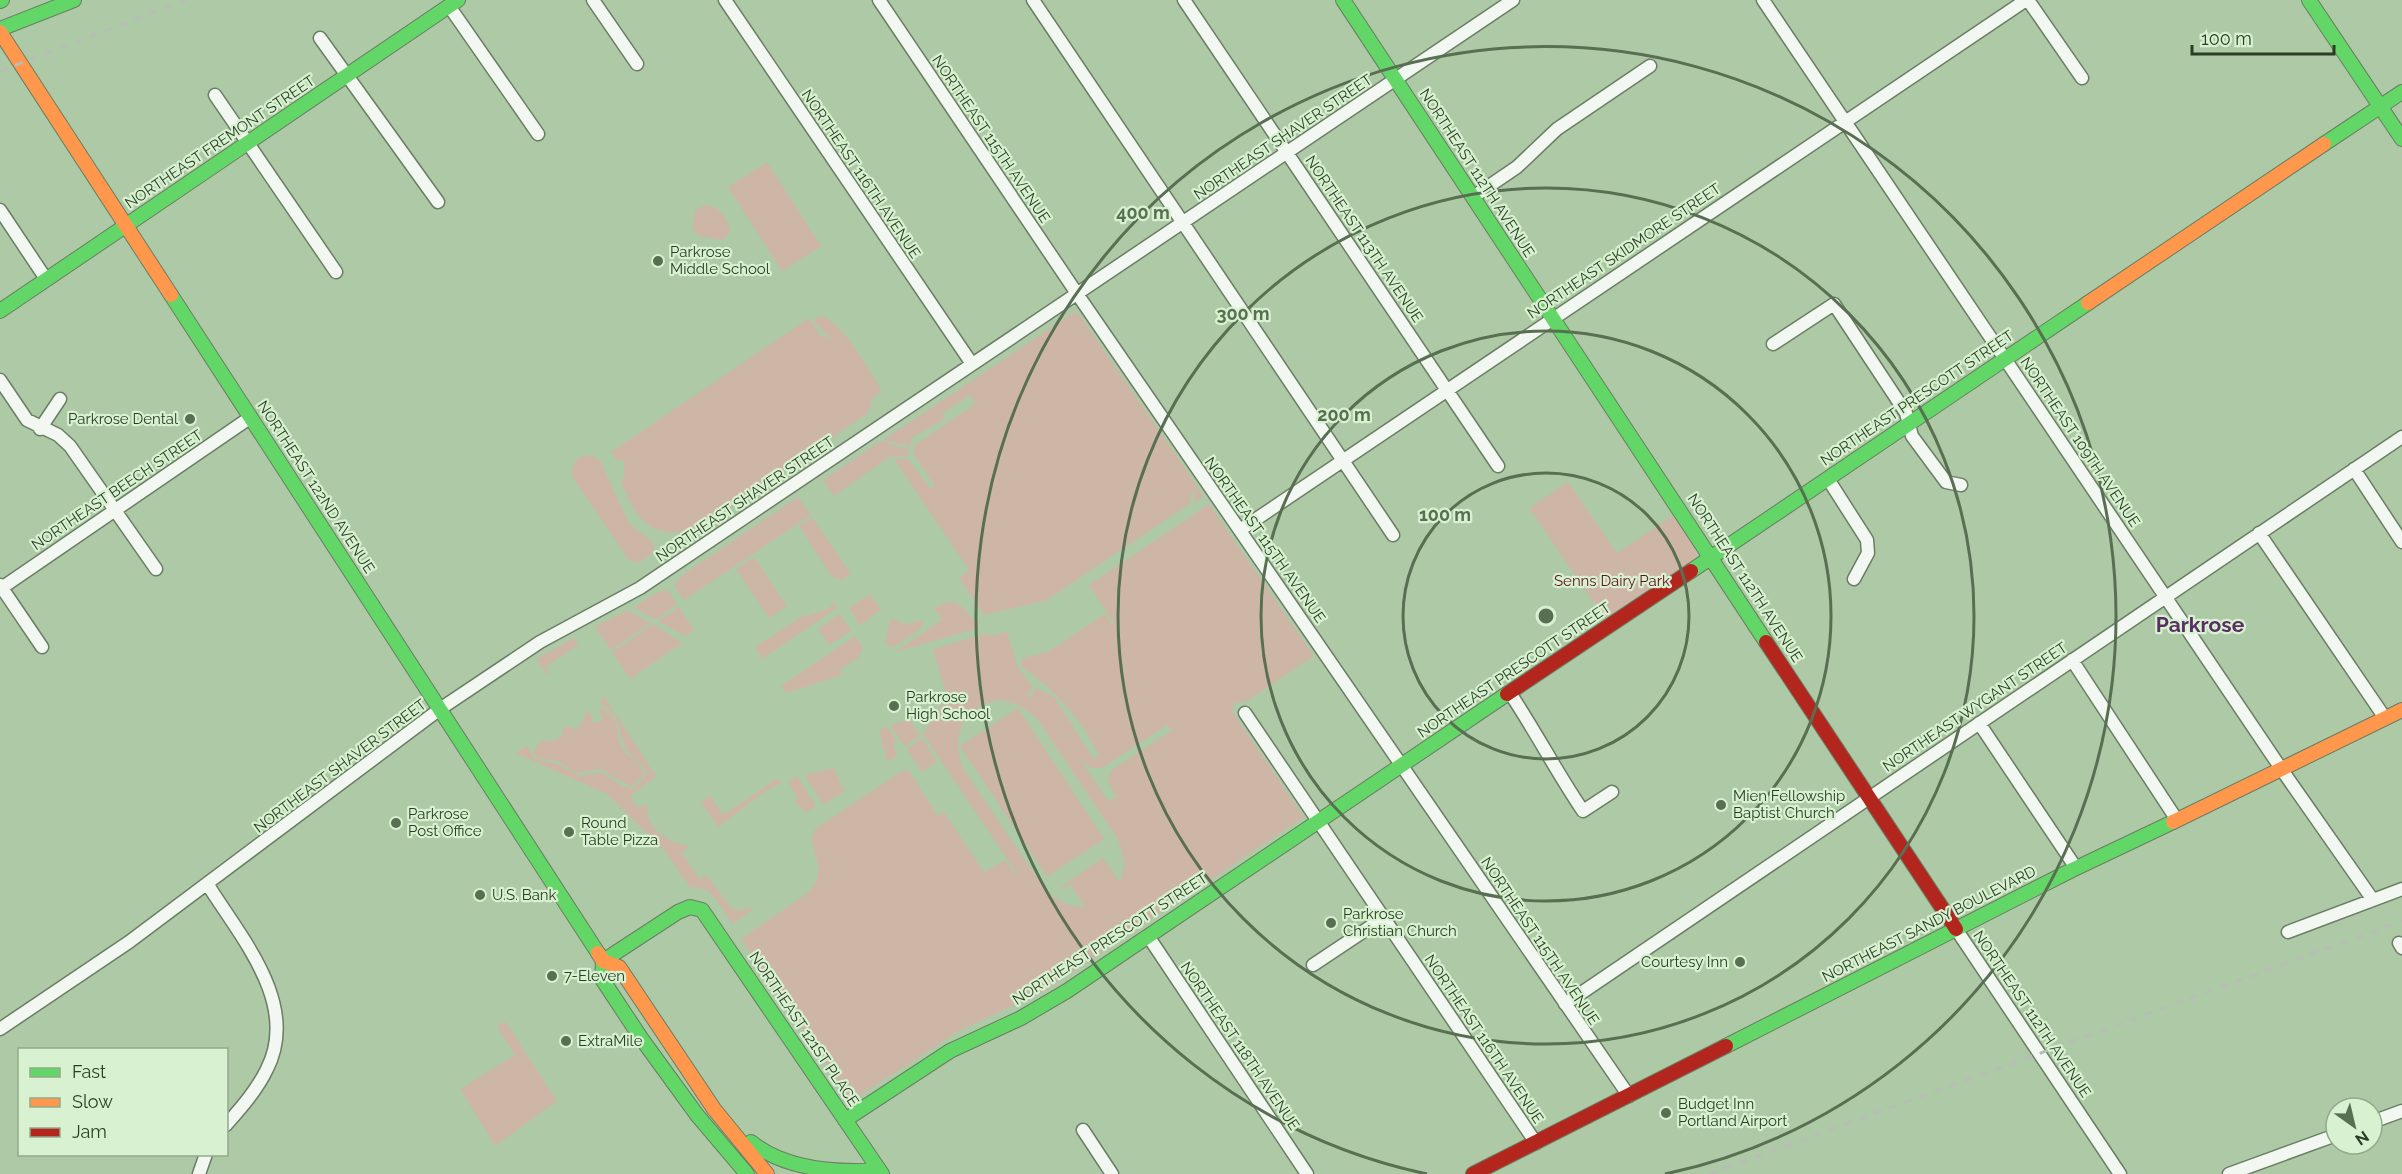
<svg xmlns="http://www.w3.org/2000/svg" width="2402" height="1174" viewBox="0 0 2402 1174" font-family="Raleway,sans-serif">
  <style>
    .green { fill: #ceb6a7; fill-rule: evenodd }
    .lines { fill: none; stroke-linecap: round; stroke-linejoin: round }
    .street-casing { stroke: #697e63; stroke-width: 15 }
    .fast-casing { stroke: #697e63; stroke-width: 16 }
    .slow-casing { stroke: #697e63; stroke-width: 16 }
    .jam-casing { stroke: #697e63; stroke-width: 16 }
    .street { stroke: #f3f7f2; stroke-width: 12 }
    .fast { stroke: #63d668; stroke-width: 14 }
    .slow { stroke: #ff974d; stroke-width: 14 }
    .jam { stroke: #b3261e; stroke-width: 14 }
    .rail { stroke: #b7beb5; stroke-width: 3; stroke-dasharray: 8 8; stroke-linecap: butt }
    .ring { fill: none; stroke: #586f52; stroke-width: 3 }
    .poi-dot { fill: #586f52; stroke: #d8f1d0; stroke-width: 2 }
    .labels { text-anchor: middle; dominant-baseline: central; stroke-width: 4.5; stroke-linejoin: round; paint-order: stroke }
    .street-label { font-size: 15px; fill: #2a3e24; stroke: #d8f1d0 }
    .poi-label { font-size: 15px; fill: #2a3e24; stroke: #d8f1d0; text-anchor: start }
    .park-label { font-size: 15px; fill: #600f1c; stroke: #d8f1d0 }
    .district-label { font-size: 21px; font-weight: bold; fill: #582e64; stroke: #d8f1d0 }
    .centre { fill: #586f52; stroke: #d8f1d0; stroke-width: 3 }
    .ring-label { font-size: 18px; text-anchor: middle; font-weight: bold; fill: #586f52; stroke: #d8f1d0; stroke-width: 4.5; stroke-linejoin: round; paint-order: stroke }
  </style>
  <rect width="100%" height="100%" fill="#aec9a6"/>
  <path class="green" d="M767 162 821 246 782 271 728 187Z
    M709 205C720 208 731 222 729 234L722 240 699 236 692 228 695 211 702 206Z
    M1073 313 1079 314 1204 496 1194 503 1195 486 1189 504 1047 600 984 615 959 578 969 570 894 459H908L930 488 935 486 913 453 915 445 975 404 970 395 942 414 944 418 941 421 912 438 910 446 883 440Z
    M822 316C845 325 869 370 882 391L873 397 868 413 706 524C660 545 636 525 621 481L624 477V461L616 460 611 452 809 318 820 335 833 341 815 323V319Z
    M881 441 909 450 908 456H891L834 496 823 480Z
    M592 455 600 461 629 523 654 544 653 553 638 563 628 559 573 478C569 464 577 455 592 455Z
    M1568 482 1617 553 1674 515 1697 551 1696 558 1605 619 1529 508Z
    M798 497 811 515 684 600 674 586 681 576Z
    M1209 504 1314 656 1247 701 1235 703 1232 711 1304 817 1044 991 959 1031 854 1099H850L741 939 809 892C833 862 803 852 815 829L902 771H909L938 816 944 812 984 872 1005 860 1016 875H1018L923 734 947 697 933 649 984 634 991 636 1007 632 1018 668 1033 687 1027 695 1036 700 1031 695 1036 688 1054 697 1093 758 1099 755C1082 721 1055 689 1023 668L1021 659 1049 651 1105 614 1112 625 1114 624 1089 585ZM999 700C1016 702 1026 708 1038 720L1117 838C1124 854 1126 866 1120 882L1103 858 1061 887 1062 889 1070 884 1085 907C1068 907 1059 902 1046 891L964 770C950 737 961 707 999 700ZM1167 725 1171 730 1179 726 1110 771 1108 783 1117 797 1108 801 1080 759 1091 768H1102Z
    M812 517 851 574 842 580 832 577 799 526Z
    M754 557 787 606 769 618 736 569Z
    M668 590 677 604 655 620 634 607 656 593Z
    M870 594 881 610 860 625 849 608Z
    M948 602C964 602 970 616 979 628L895 652 942 620 934 608Z
    M834 603 837 608 762 659 755 647 806 614 808 616 830 608V605Z
    M679 607 694 630 685 636 658 621Z
    M628 610 650 623 611 650 595 627Z
    M840 614 851 631 829 645 818 629Z
    M891 618 906 625 920 620 923 623 920 629 892 648 885 643Z
    M653 624 682 643 630 679 612 652Z
    M855 636 863 648 858 658 840 669 842 675 786 693 781 686Z
    M574 638 581 651 577 646 545 667 549 673 547 675 536 659Z
    M603 695 656 776 630 796 638 808 647 803C645 830 668 842 689 846L682 853 700 879 707 875 730 907 740 911 750 907 752 910 732 924C721 908 712 883 690 888L665 851 607 794 515 753 527 746 535 759 558 764 579 776 601 772 624 787 632 789 645 777 646 769C640 762 630 757 626 748 617 731 622 716 601 704Z
    M601 707C624 720 613 738 626 753 633 761 643 764 644 775L631 787 600 769 576 773 557 761 538 758 533 752 541 740 551 742 562 736 563 729 566 726 578 729 588 711 592 715V722L599 723 603 717 599 713Z
    M1018 708 1104 839 1047 877 960 746Z
    M909 719 920 736 905 746 890 726Z
    M887 726 897 741 893 744 897 756 887 762 879 731Z
    M922 738 937 762 922 772 907 749Z
    M834 768 843 790 850 787 824 805 804 775Z
    M797 776 816 806 806 813 794 801 798 798 788 782Z
    M778 778 781 783C762 791 739 812 718 827L701 802 710 796 723 815Z
    M505 1021 557 1101 495 1146 460 1089 515 1055 497 1027Z"/>
  <g class="lines">
    <g class="street-casing">
      <path id="street" d="M593 0 637 64
        M725 0 972 364
        M879 0 1082 301 1629 1096
        M1033 0 1393 535
        M1184 0 1498 466
        M1763 0 2282 770 2373 900
        M2028 0 2082 78
        M449 6 538 134
        M320 38 438 202
        M215 95 336 272
        M1473 197 1517 167 1557 129 1650 66
        M0 210 46 279
        M1773 344 1834 304 1906 413 1912 436 1946 482 1961 485
        M0 380 27 420 58 435 70 446 156 569
        M40 429 60 399
        M2354 469 2402 542
        M1828 479 1867 540 1868 553 1854 579
        M1240 530 2026 0
        M2259 533 2385 718
        M0 585 42 647
        M0 589 251 417
        M2072 660 2177 820
        M1510 693C1536 732 1557 773 1583 811L1612 792
        M1245 713 1536 1143
        M1979 723 2076 868
        M208 885C241 938 300 1004 267 1069 257 1090 241 1108 226 1125
        M1956 929 2120 1174
        M2288 932 2402 889
        M1148 936 1307 1174
        M2399 943 2402 948
        M1313 965 1385 917
        M1565 1004 2402 437
        M0 1029 129 942 440 709 540 642 640 588 1513 0
        M2372 1122 2402 1111
        M1083 1130 1112 1174
        M199 1174 206 1154
        M2229 1174 2336 1135"/>
    </g>
    <g class="fast-casing">
      <path id="fast" d="M1343 0 1766 642
        M2309 0 2402 139
        M0 1 2 0
        M0 29 74 0
        M2324 144 2402 92
        M171 295 598 953
        M0 311 458 0
        M1691 571 2088 303
        M603 961 678 912 690 907 702 910 882 1174
        M603 961 602 979 641 1038 697 1115 747 1174
        M1726 1046 2072 870 2173 822
        M845 1120 950 1051 1021 1018 1067 991 1507 694
        M751 1142C786 1170 836 1173 879 1170"/>
    </g>
    <g class="slow-casing">
      <path id="slow" d="M0 32 171 295
        M2088 303 2324 144
        M2173 822 2402 710
        M598 953 603 961 619 967 714 1109 767 1174"/>
    </g>
    <g class="jam-casing">
      <path id="jam" d="M1766 642 1956 929
        M1507 694 1691 571
        M1473 1174 1726 1046"/>
    </g>
    <use href="#street" class="street"/>
    <use href="#fast" class="fast"/>
    <use href="#slow" class="slow"/>
    <use href="#jam" class="jam"/>
    <path class="rail" d="M0 71 186 0
      M1709 1174 2402 921"/>
  </g>
  <g class="ring">
    <circle cx="1546" cy="616" r="143"/>
    <circle cx="1546" cy="616" r="285"/>
    <circle cx="1546" cy="616" r="428"/>
    <path d="M1427 1174A570 570 0 1 1 1665 1174"/>
  </g>
  <g class="poi-dot">
    <circle cx="658" cy="261" r="6"/>
    <circle cx="190" cy="419" r="6"/>
    <circle cx="894" cy="706" r="6"/>
    <circle cx="1721" cy="805" r="6"/>
    <circle cx="396" cy="823" r="6"/>
    <circle cx="569" cy="832" r="6"/>
    <circle cx="480" cy="895" r="6"/>
    <circle cx="1331" cy="923" r="6"/>
    <circle cx="1740" cy="962" r="6"/>
    <circle cx="552" cy="976" r="6"/>
    <circle cx="566" cy="1041" r="6"/>
    <circle cx="1666" cy="1113" r="6"/>
  </g>
  <g class="labels">
    <g class="street-label">
      <text transform="translate(1283 137) rotate(-34)">NORTHEAST SHAVER STREET</text>
      <text transform="translate(991 139) rotate(56)">NORTHEAST 115TH AVENUE</text>
      <text transform="translate(220 142) rotate(-34)">NORTHEAST FREMONT STREET</text>
      <text transform="translate(1477 173) rotate(57)">NORTHEAST 112TH AVENUE</text>
      <text transform="translate(861 174) rotate(56)">NORTHEAST 116TH AVENUE</text>
      <text transform="translate(1364 239) rotate(56)">NORTHEAST 113TH AVENUE</text>
      <text transform="translate(1624 251) rotate(-34)">NORTHEAST SKIDMORE STREET</text>
      <text transform="translate(1917 398) rotate(-34)">NORTHEAST PRESCOTT STREET</text>
      <text transform="translate(2080 442) rotate(56)">NORTHEAST 109TH AVENUE</text>
      <text transform="translate(316 487) rotate(57)">NORTHEAST 122ND AVENUE</text>
      <text transform="translate(117 490) rotate(-34)">NORTHEAST BEECH STREET</text>
      <text transform="translate(745 499) rotate(-34)">NORTHEAST SHAVER STREET</text>
      <text transform="translate(1265 540) rotate(55)">NORTHEAST 115TH AVENUE</text>
      <text transform="translate(1745 578) rotate(57)">NORTHEAST 112TH AVENUE</text>
      <text transform="translate(1514 670) rotate(-34)">NORTHEAST PRESCOTT STREET</text>
      <text transform="translate(1975 707) rotate(-34)">NORTHEAST WYGANT STREET</text>
      <text transform="translate(340 766) rotate(-37)">NORTHEAST SHAVER STREET</text>
      <text transform="translate(1929 924) rotate(-27)">NORTHEAST SANDY BOULEVARD</text>
      <text transform="translate(1110 939) rotate(-33)">NORTHEAST PRESCOTT STREET</text>
      <text transform="translate(1540 941) rotate(56)">NORTHEAST 115TH AVENUE</text>
      <text transform="translate(2032 1014) rotate(56)">NORTHEAST 112TH AVENUE</text>
      <text transform="translate(804 1029) rotate(56)">NORTHEAST 121ST PLACE</text>
      <text transform="translate(1484 1039) rotate(56)">NORTHEAST 116TH AVENUE</text>
      <text transform="translate(1240 1046) rotate(56)">NORTHEAST 118TH AVENUE</text>
    </g>
    <g class="poi-label">
      <text x="670" y="252">Parkrose<tspan x="670" dy="17">Middle School</tspan></text>
      <text x="178" y="419" text-anchor="end">Parkrose Dental</text>
      <text x="906" y="697">Parkrose<tspan x="906" dy="17">High School</tspan></text>
      <text x="1733" y="796">Mien Fellowship<tspan x="1733" dy="17">Baptist Church</tspan></text>
      <text x="408" y="814">Parkrose<tspan x="408" dy="17">Post Office</tspan></text>
      <text x="581" y="823">Round<tspan x="581" dy="17">Table Pizza</tspan></text>
      <text x="492" y="895">U.S. Bank</text>
      <text x="1343" y="914">Parkrose<tspan x="1343" dy="17">Christian Church</tspan></text>
      <text x="1728" y="962" text-anchor="end">Courtesy Inn</text>
      <text x="564" y="976">7-Eleven</text>
      <text x="578" y="1041">ExtraMile</text>
      <text x="1678" y="1104">Budget Inn<tspan x="1678" dy="17">Portland Airport</tspan></text>
    </g>
    <g class="park-label">
      <text x="1612" y="581">Senns Dairy Park</text>
    </g>
    <g class="district-label">
      <text x="2200" y="624">Parkrose</text>
    </g>
  </g>
  <circle cx="1546" cy="616" r="9" class="centre"/>
  <g class="ring-label">
    <text x="1143" y="219">400 m</text>
    <text x="1243" y="320">300 m</text>
    <text x="1344" y="421">200 m</text>
    <text x="1445" y="521">100 m</text>
  </g>
  <rect x="18" y="1048" width="210" height="108" fill="#d8f1d0" stroke="#92a98b" stroke-width="1.5"/>
  <rect x="30" y="1068" width="30" height="9" fill="#63d668" stroke="#92a98b" stroke-width="1.5"/>
  <text x="72" y="1078" font-size="18" fill="#2a3e24">Fast</text>
  <rect x="30" y="1098" width="30" height="9" fill="#ff974d" stroke="#92a98b" stroke-width="1.5"/>
  <text x="72" y="1108" font-size="18" fill="#2a3e24">Slow</text>
  <rect x="30" y="1128" width="30" height="9" fill="#b3261e" stroke="#92a98b" stroke-width="1.5"/>
  <text x="72" y="1138" font-size="18" fill="#2a3e24">Jam</text>
  <g transform="translate(2354 1126) rotate(146)"><circle r="28" fill="#d8f1d0" stroke="#92a98b" stroke-width="1.5"/>
  <path d="M0-4.5L10 22L0 15L-10 22Z" fill="#586f52"/>
  <text y="-9" font-size="16" font-weight="bold" text-anchor="middle" fill="#2a3e24">N</text>
  </g>
  <path d="M2192 45v9h142v-9" fill="none" stroke="#2a3e24" stroke-width="3"/>
  <text x="2201" y="45" font-size="18" fill="#2a3e24" stroke="#d8f1d0" stroke-width="4.5" paint-order="stroke">100 m</text>
</svg>
